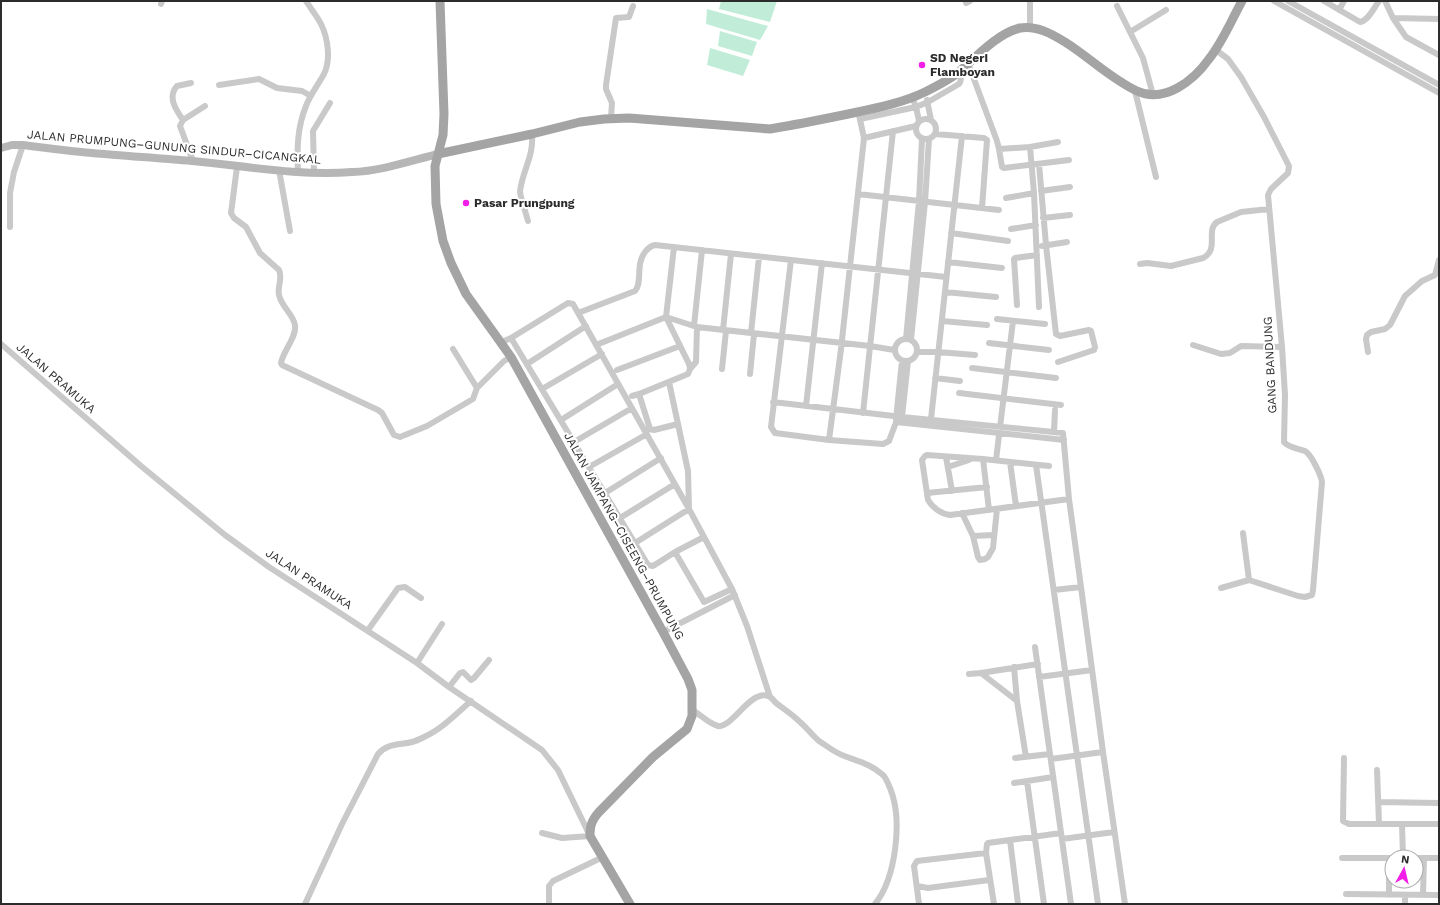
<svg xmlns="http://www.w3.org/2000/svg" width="1440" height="905" viewBox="0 0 1440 905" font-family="'Work Sans',sans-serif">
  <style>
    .water { fill: #c1edd8 }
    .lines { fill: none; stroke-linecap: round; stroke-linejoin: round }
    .street { stroke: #c9c9c9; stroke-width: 6 }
    .secondary { stroke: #b6b6b6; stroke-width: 8 }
    .primary { stroke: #a4a4a4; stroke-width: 9 }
    .poi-dot { fill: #f31ee7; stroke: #fff; stroke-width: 1.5 }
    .labels { text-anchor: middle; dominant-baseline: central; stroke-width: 4; stroke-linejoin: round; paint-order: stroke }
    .poi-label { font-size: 12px; font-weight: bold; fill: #2c2c2c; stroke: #fff; text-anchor: start }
    .street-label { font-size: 12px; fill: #2c2c2c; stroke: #fff }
  </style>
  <rect width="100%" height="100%" fill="#fff"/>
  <path class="water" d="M721 1H777L770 22 719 9Z
    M707 9 768 26 760 40 706 24Z
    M720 31 757 42 752 56 718 46Z
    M710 48 750 60 743 76 707 65Z"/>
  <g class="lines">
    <path class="street" d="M1274 1 1439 93
      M1288 1 1439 85
      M1324 1 1360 22C1368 21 1374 8 1379 1
      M1385 1 1393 18 1406 37 1439 55
      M966 3 970 1
      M161 4 162 1
      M1117 6 1143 58 1153 95
      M1339 10 1344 1
      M1393 18 1439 19
      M1030 27V1
      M1130 32 1166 10
      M1216 50 1228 59 1241 77 1264 117 1289 166 1288 173 1271 189 1268 195 1282 347 1285 395 1284 442C1289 448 1297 448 1305 451 1311 454 1321 475 1322 482L1313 590 1312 595 1305 597 1298 596 1249 580 1221 588
      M968 63 997 141 999 149 1030 147 1034 193 1039 307
      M219 85 259 79 277 88 302 91 311 96
      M1135 91 1156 177
      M912 97 916 107 919 121
      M927 100 931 120
      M859 115 864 138
      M611 118 612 103 606 89V85L616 18 629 17 633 6
      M916 129a10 10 0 1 1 20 0a10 10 0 1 1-20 0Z
      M860 119 916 107 928 102 959 84C962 80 961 77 958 72
      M183 120C176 110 167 97 177 86L191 83
      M935 134 984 138 987 140 982 208
      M1030 147 1058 142
      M999 149 1002 167 1004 168 1069 160
      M193 161 180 126 183 120 205 106
      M1039 164 1046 245 1056 334 1060 336 1089 330 1091 331 1095 347 1094 350 1058 362
      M237 167 231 213 234 218 246 227 260 253 279 270C283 278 277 287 279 295 281 306 293 314 295 325 297 337 283 351 281 363L282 365 378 410 382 413 394 435 400 437 427 426 473 399 477 388 504 361 511 357
      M279 170 290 231
      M298 172C297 149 297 128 306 106 310 95 318 85 324 74 331 60 328 38 321 24 317 16 311 9 306 1
      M314 173 313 131 330 103
      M1041 191 1070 187
      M858 194 999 210
      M1006 198 1034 193
      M1043 218 1070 215
      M528 221 521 197 520 192C522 171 534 157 532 134
      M10 227V193L14 172 23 145
      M1011 229 1036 225
      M951 233 1008 241
      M1042 246 1067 242
      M791 260 771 427 775 433 829 440 883 444 889 441 895 425
      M948 262 1002 268
      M1140 264 1147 263 1171 266 1203 258C1220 249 1205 231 1217 222L1241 212 1269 209
      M945 292 996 297
      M1017 305 1014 259 1015 258 1037 255
      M578 313 635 291C643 282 635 265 645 252 648 248 650 246 655 245L946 277
      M997 319 1045 324
      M942 321 987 325
      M694 326 702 250
      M723 330 731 254
      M751 333 759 257
      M511 338 568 303 573 304 689 509 732 589 704 602 675 552
      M895 350a11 11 0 1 1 22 0a11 11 0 1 1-22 0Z
      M906 339 919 201 922 139
      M911 340 925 202 929 139
      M502 342 511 338 648 565 653 566 675 552 704 537
      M989 343 1049 350
      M1 344 141 466 225 535 269 567 417 663 449 687 542 750 558 770 590 836 562 838 542 833
      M596 345 666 317 697 327 870 346 894 350
      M1193 345 1221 354 1230 353 1241 346 1282 347
      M453 349 477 388
      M917 352H938L975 355
      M1368 352 1366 339 1367 335 1371 332 1385 329 1390 325 1405 296 1422 281 1435 275 1439 260
      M908 361 902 417 1063 433 1069 499 1081 587 1103 752 1125 904
      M527 364 586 326
      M972 368 1056 378
      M690 369 696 362 697 327
      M722 369 726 331
      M617 370 680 346
      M750 374 754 334
      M935 378 960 381
      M542 389 602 354
      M959 393 1061 405
      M639 394 650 429 654 430 678 424
      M632 396 639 394 688 374 690 369 689 364 666 317 674 247
      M773 402 902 417 901 419
      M806 406 822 263
      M863 413 893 131
      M896 419 902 361
      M931 419 962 136
      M561 420 618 384
      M896 422 1064 440
      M1054 432 1055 410
      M829 440 841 349 864 138 916 126
      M574 442 632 408
      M946 457 952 491
      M983 459 989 510
      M996 460 1013 321
      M1010 462 1016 506
      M1036 465 1098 904
      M1049 466 983 459 927 455 925 456 922 460 928 500C932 507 941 514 950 515L1069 499
      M589 467 647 434
      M948 467 969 460
      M605 493 661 458
      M927 493 987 487
      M962 513 973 536 978 557 980 560 985 559 988 557 993 548 997 509
      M620 518 675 484
      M1243 533 1249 580
      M973 536 994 535
      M635 543 689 509 688 471 669 382
      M732 589 747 626 770 697
      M1054 590 1081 587
      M368 630 398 588 405 587 421 598
      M663 632 735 595
      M1035 647 1071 904
      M417 663 442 624
      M1014 667 1017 701 1026 757
      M981 673 1017 701
      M969 674 981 673 1038 664
      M1039 677 1092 670
      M449 687 460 673 463 672 471 680 474 678 489 660
      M692 710C700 714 709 724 718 726 732 729 752 686 770 697 772 698 774 701 776 703 784 709 793 715 800 722 807 728 812 735 819 741 827 746 834 752 842 755 857 761 871 764 883 775 887 779 888 784 890 788 903 819 896 878 875 904
      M1015 758 1050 754
      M1344 758 1343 821 1349 824H1439
      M1051 759 1103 752
      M1377 770 1379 824
      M1027 781 1044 904
      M1014 783 1053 777
      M1378 802 1439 803
      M1402 824 1403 857
      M1062 839 1114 832
      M1010 840 1018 904
      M1342 858H1392
      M1416 858H1439
      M917 886 928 888 989 880
      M1346 894 1439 895
      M1389 895V858
      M1405 895V904
      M1423 895 1424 858
      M305 904 342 824 378 754C387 743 400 745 412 742 416 741 420 739 424 737 442 729 456 714 471 701
      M549 904V886L553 881 603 857
      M919 904 914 866 917 861 986 853
      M994 904 986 853 987 844 988 843 1061 833"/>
    <path class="secondary" d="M1 148 12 145H23C46 148 69 151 92 153 125 156 159 158 192 161 245 166 299 176 352 172 381 171 410 161 438 154"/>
    <path class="primary" d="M440 1 444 114 443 135 435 166 436 204 443 241 451 263 466 294 511 357 663 632 688 679 692 690V716L687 729 653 757 599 812C592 820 590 825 590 836L630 904
      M438 154 532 134 580 122 604 119 629 118 770 129 781 127C805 123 829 118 853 113 877 108 902 103 925 92 937 86 949 80 959 72 976 57 998 33 1020 28 1036 25 1052 34 1065 42 1089 57 1111 79 1137 91 1165 104 1194 80 1209 59 1223 41 1231 21 1242 1"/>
  </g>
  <g class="poi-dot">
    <circle cx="922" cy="65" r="4"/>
    <circle cx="466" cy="203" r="4"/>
  </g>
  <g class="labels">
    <g class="poi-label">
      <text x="930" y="58">SD Negeri<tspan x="930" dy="14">Flamboyan</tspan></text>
      <text x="474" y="203">Pasar Prungpung</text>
    </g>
    <g class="street-label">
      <text transform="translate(174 147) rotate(5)">JALAN PRUMPUNG–GUNUNG SINDUR–CICANGKAL</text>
      <text transform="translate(1270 365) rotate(-93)">GANG BANDUNG</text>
      <text transform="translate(56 378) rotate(41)">JALAN PRAMUKA</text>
      <text transform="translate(624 536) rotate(61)">JALAN JAMPANG–CISEENG–PRUMPUNG</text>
      <text transform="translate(309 579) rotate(33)">JALAN PRAMUKA</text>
    </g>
  </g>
  <rect width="1440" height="905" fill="none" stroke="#2c2c2c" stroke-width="4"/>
  <g transform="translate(1404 869) rotate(8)"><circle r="19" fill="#ffffff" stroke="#ababab"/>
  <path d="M0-3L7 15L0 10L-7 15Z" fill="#f31ee7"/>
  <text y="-6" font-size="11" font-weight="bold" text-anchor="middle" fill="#2c2c2c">N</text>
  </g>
</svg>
